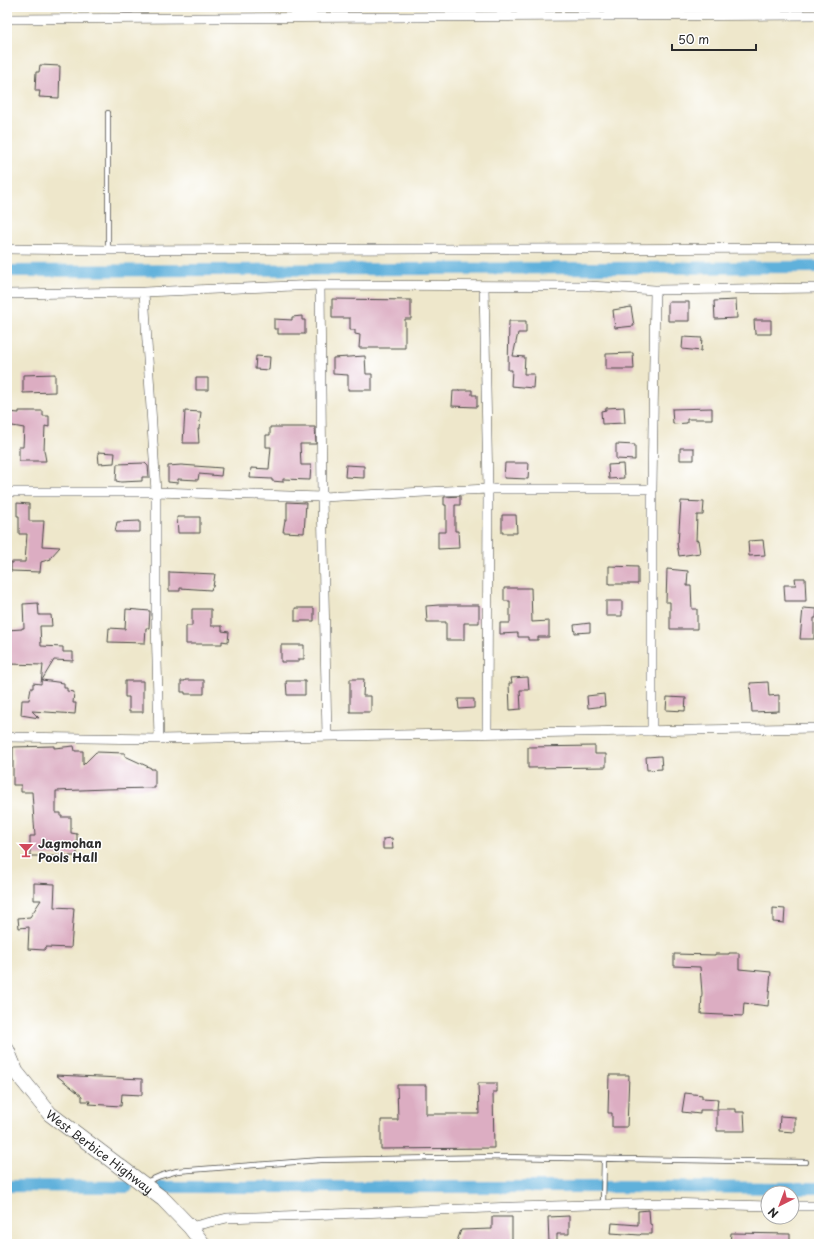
<svg xmlns="http://www.w3.org/2000/svg" width="826" height="1251" viewBox="0 0 826 1251" font-family="'Playpen Sans',sans-serif">
  <style>
    .lines { fill: none; stroke-linecap: round; stroke-linejoin: round }
    .canal { stroke: #61b1db; stroke-width: 12 }
    .building { fill: #dcadc2 }
    .service-casing { stroke: #484743; stroke-width: 6 }
    .minor-casing { stroke: #484743; stroke-width: 10 }
    .primary-casing { stroke: #484743; stroke-width: 16 }
    .service { stroke: #fff; stroke-width: 4.5 }
    .minor { stroke: #fff; stroke-width: 9 }
    .primary { stroke: #fff; stroke-width: 15 }
    .labels { text-anchor: middle; dominant-baseline: central; stroke-width: 3; stroke-linejoin: round; paint-order: stroke }
    .poi-label { font-size: 12px; font-weight: bold; fill: #2b2b2b; stroke: #fff; text-anchor: start }
    .street-label { font-size: 12px; fill: #2b2b2b; stroke: #fff }
  </style>
  <rect width="100%" height="100%" fill="#fff"/>
  <filter id="ink" filterUnits="userSpaceOnUse"><feTurbulence type="fractalNoise" baseFrequency=".025" numOctaves="2"/><feDisplacementMap in="SourceGraphic" scale="8" xChannelSelector="R" yChannelSelector="G"/><feConvolveMatrix kernelMatrix="1 2 1 2 8 2 1 2 1" color-interpolation-filters="sRGB"/></filter>
  <filter id="wash" filterUnits="userSpaceOnUse"><feTurbulence type="fractalNoise" baseFrequency=".012" numOctaves="4" result="noise"/><feDisplacementMap in="SourceGraphic" scale="16" xChannelSelector="R" yChannelSelector="G"/><feGaussianBlur stdDeviation="0.9" result="paint"/><feColorMatrix in="noise" values="0 0 0 0 0 0 0 0 0 0 0 0 0 0 0 0 0 1.4 0 .05"/><feComposite in="paint" operator="in"/></filter>
  <g filter="url(#wash)">
    <rect width="100%" height="100%" fill="#eee7cb"/>
    <g class="lines">
      <path class="canal" d="M7 271 819 267
        M7 1186 127 1187
        M162 1187H601
        M605 1187 819 1188"/>
    </g>
    <g id="blocks">
      <path class="building" d="M117 7H133V12H123Z
        M40 65 60 66 59 98 39 97 40 91H35L36 72H39Z
        M332 299 411 300V319H405V348H359L360 335 355 334V330H350V318H332Z
        M736 300 737 318 715 319 714 301Z
        M668 302H689V321H668Z
        M631 307 634 326 615 328 613 310Z
        M302 316V320H305V334H278V329H274V319L292 320V317Z
        M754 320H771V334H755Z
        M509 321H526V333H518L513 356 525 357 524 374H534L533 388 511 386 512 370H508Z
        M683 337 702 338 701 351 682 349Z
        M633 353 634 369H606V354Z
        M256 356 270 357 269 370 255 369Z
        M365 356 366 374H372V390H348V375L333 374V358Z
        M55 374V392L23 393V375Z
        M196 378H208V390H196Z
        M459 390H472V395H477V407L452 406 453 391H459Z
        M624 407 625 423 602 424 601 411 606 410V408Z
        M712 408V419H687V423L673 424 672 409Z
        M19 411H43V416H49V427L45 426 44 450 46 461H19V447H23L24 428 7 425 8 412 19 413Z
        M185 411 201 412 199 429H198L199 443H183Z
        M270 427H315L316 444H300L301 465H311L310 480 283 479V482L272 481V479L250 478 251 468 269 469 271 447H266V435H270Z
        M616 444 635 445V460L616 459Z
        M680 448H694V460H680Z
        M98 452 115 453 114 463 99 464Z
        M145 463 148 466 149 477H142V481L121 482 116 481 117 464Z
        M505 463H529L528 479 504 478Z
        M623 464 624 478 609 479 608 465Z
        M181 465 222 468 221 476 199 474 198 480 178 479V483L168 482V466Z
        M346 465 364 466V478L345 477Z
        M460 496V505H455V531H458L459 548 438 549V532H446V505H444V497Z
        M681 501 704 502 703 515H697L696 541 698 540 700 553 679 556 677 543H678Z
        M287 502 306 503 304 533 283 532 285 520H287Z
        M17 503 29 504V521H44L42 546 60 547 51 557V559L41 562 40 572 11 571V562H25L27 534H19V516H17Z
        M502 515H516L517 533H502Z
        M177 517H200V533H178Z
        M140 521V532H115L117 522Z
        M763 540 765 555 749 556 748 541Z
        M609 566 638 567V584H609Z
        M667 569 688 571 687 586H691L692 609H697V629H670V602H666Z
        M169 572 215 574 213 587H212L211 590 180 588V591H169Z
        M795 578H805L806 601H785L784 585H796Z
        M504 588H531L532 622 549 621V637H538V640H528V637H518V633L500 634V623H510V601H504Z
        M606 601H622V616H606Z
        M38 603 39 615H51L52 626H40L41 646 63 647V652H73V661L54 660 42 680 64 683V688H67V691L74 692 73 703H76L75 714 32 711 39 718 21 715 22 700H29L31 688H33V683L41 684 43 665 10 664 11 647H9L7 630 22 629V628H24L23 604Z
        M439 605H479V623H464V640H446V622H427L426 606Z
        M295 608H314V621H295Z
        M803 608 817 609 816 618H814V639H800Z
        M126 609 150 611 149 628H146L145 643 108 642 109 628 125 629Z
        M192 609H211V626H222V631L229 632 228 642 222 641V644H186V626H192Z
        M590 623V632L575 633 574 625Z
        M281 645H304V659H299V662H281Z
        M528 677 529 690H520L521 709 510 710 509 683H512L511 678Z
        M350 679H364L363 696H371V712H350Z
        M185 680H204V694H185V692H181V681H185Z
        M125 681H143V712H129V697H125Z
        M286 681H305V695H287Z
        M768 682 769 696 779 695V711L752 712 750 683Z
        M604 694 605 706 588 708 587 696Z
        M667 697 686 698 685 711 666 710Z
        M458 699H474V708L459 709Z
        M54 746V748L74 746 75 751H83V765L96 752 125 753V756L151 768V769H155V788L106 789 56 791V813H61V817H71V833L77 834V856H30V836H35L32 792H21V785H13V747Z
        M595 746V754H606V767L528 768V747Z
        M661 756 662 769 647 770 646 757Z
        M392 838 393 849H383V839Z
        M34 883 55 884 54 907 74 908 71 948 46 947 44 950 28 949 29 927 19 928 18 918 30 917 41 900H34Z
        M773 908 785 909 784 923 773 922Z
        M729 953H739V969L771 972 768 1006 744 1003 743 1016 701 1014 702 993 700 967 674 966V954L715 955V954H729Z
        M56 1075 142 1079V1095L122 1094 121 1106 89 1104 90 1101H82V1096Z
        M609 1075H629L627 1127H612V1113H608Z
        M478 1083H497V1092H493L494 1148 381 1149V1120H398L397 1085H426V1114H479Z
        M685 1093 702 1095V1098L718 1099 717 1109H736V1112H744L745 1131H717V1110H700V1114L682 1112Z
        M780 1116 795 1117V1132L779 1131Z
        M649 1210 650 1224 652 1225V1234H641L640 1235 611 1233 612 1223 638 1225V1211Z
        M569 1216V1234H557V1243H549L548 1217Z
        M492 1217H512V1244H464L457 1241 461 1230 492 1229Z
        M731 1233 790 1234V1244H730Z"/>
    </g>
  </g>
  <g filter="url(#ink)">
    <use href="#blocks" fill-opacity="0" stroke="#484743" stroke-width="1"/>
    <g class="lines">
      <g class="service-casing">
        <path id="service" d="M108 250V113
          M146 1182 160 1176 177 1171 321 1160 498 1157 806 1162
          M603 1205 604 1159"/>
      </g>
      <g class="minor-casing">
        <path id="minor" d="M7 19 819 15
          M7 249 108 250 819 248
          M320 285 322 497 327 736
          M484 286 488 489 487 733
          M144 292 156 492V621L159 739
          M7 294 144 292 320 285 589 286 655 290 819 288
          M7 492H156L322 497 488 489H652
          M652 731V489L655 290
          M7 737 159 739 819 728
          M792 1206H819
          M190 1227 227 1218 514 1207 667 1203 768 1206"/>
      </g>
      <g class="primary-casing">
        <g id="primary">
          <path id="s1" d="M7 1050 16 1072 50 1114 163 1199 190 1227 203 1244"/>
        </g>
      </g>
      <use href="#service" class="service"/>
      <use href="#minor" class="minor"/>
      <use href="#primary" class="primary"/>
    </g>
  </g>
  <defs>
    <g id="bar-bare" transform="scale(1.2)"><path d="M-6-5H6L.8 .8V4.5H3.5V6h-7V4.5H-.8V.8Z" fill="#d1495b" stroke="#fff" stroke-width="2.5" paint-order="stroke"/></g>
  </defs>
  <g fill-rule="evenodd">
    <use href="#bar-bare" x="26" y="850"/>
  </g>
  <g class="labels">
    <g class="poi-label">
      <text x="38" y="843">Jagmohan<tspan x="38" dy="14">Pools Hall</tspan></text>
    </g>
    <g class="street-label">
      <text stroke="none"><textPath href="#s1" startOffset="140">West Berbice Highway</textPath></text>
    </g>
  </g>
  <rect width="826" height="1251" fill="none" stroke="#fff" stroke-width="24"/>
  <g transform="translate(780 1205) rotate(222)"><circle r="19" fill="#ffffff" stroke="#aaaaaa"/>
  <path d="M0-3L7 15L0 10L-7 15Z" fill="#d1495b"/>
  <text y="-6" font-size="11" font-weight="bold" text-anchor="middle" fill="#2b2b2b">N</text>
  </g>
  <path d="M672 44v6h84v-6" fill="none" stroke="#2b2b2b" stroke-width="2"/>
  <text x="678" y="44" font-size="12" fill="#2b2b2b" stroke="#ffffff" stroke-width="3" paint-order="stroke">50 m</text>
</svg>
